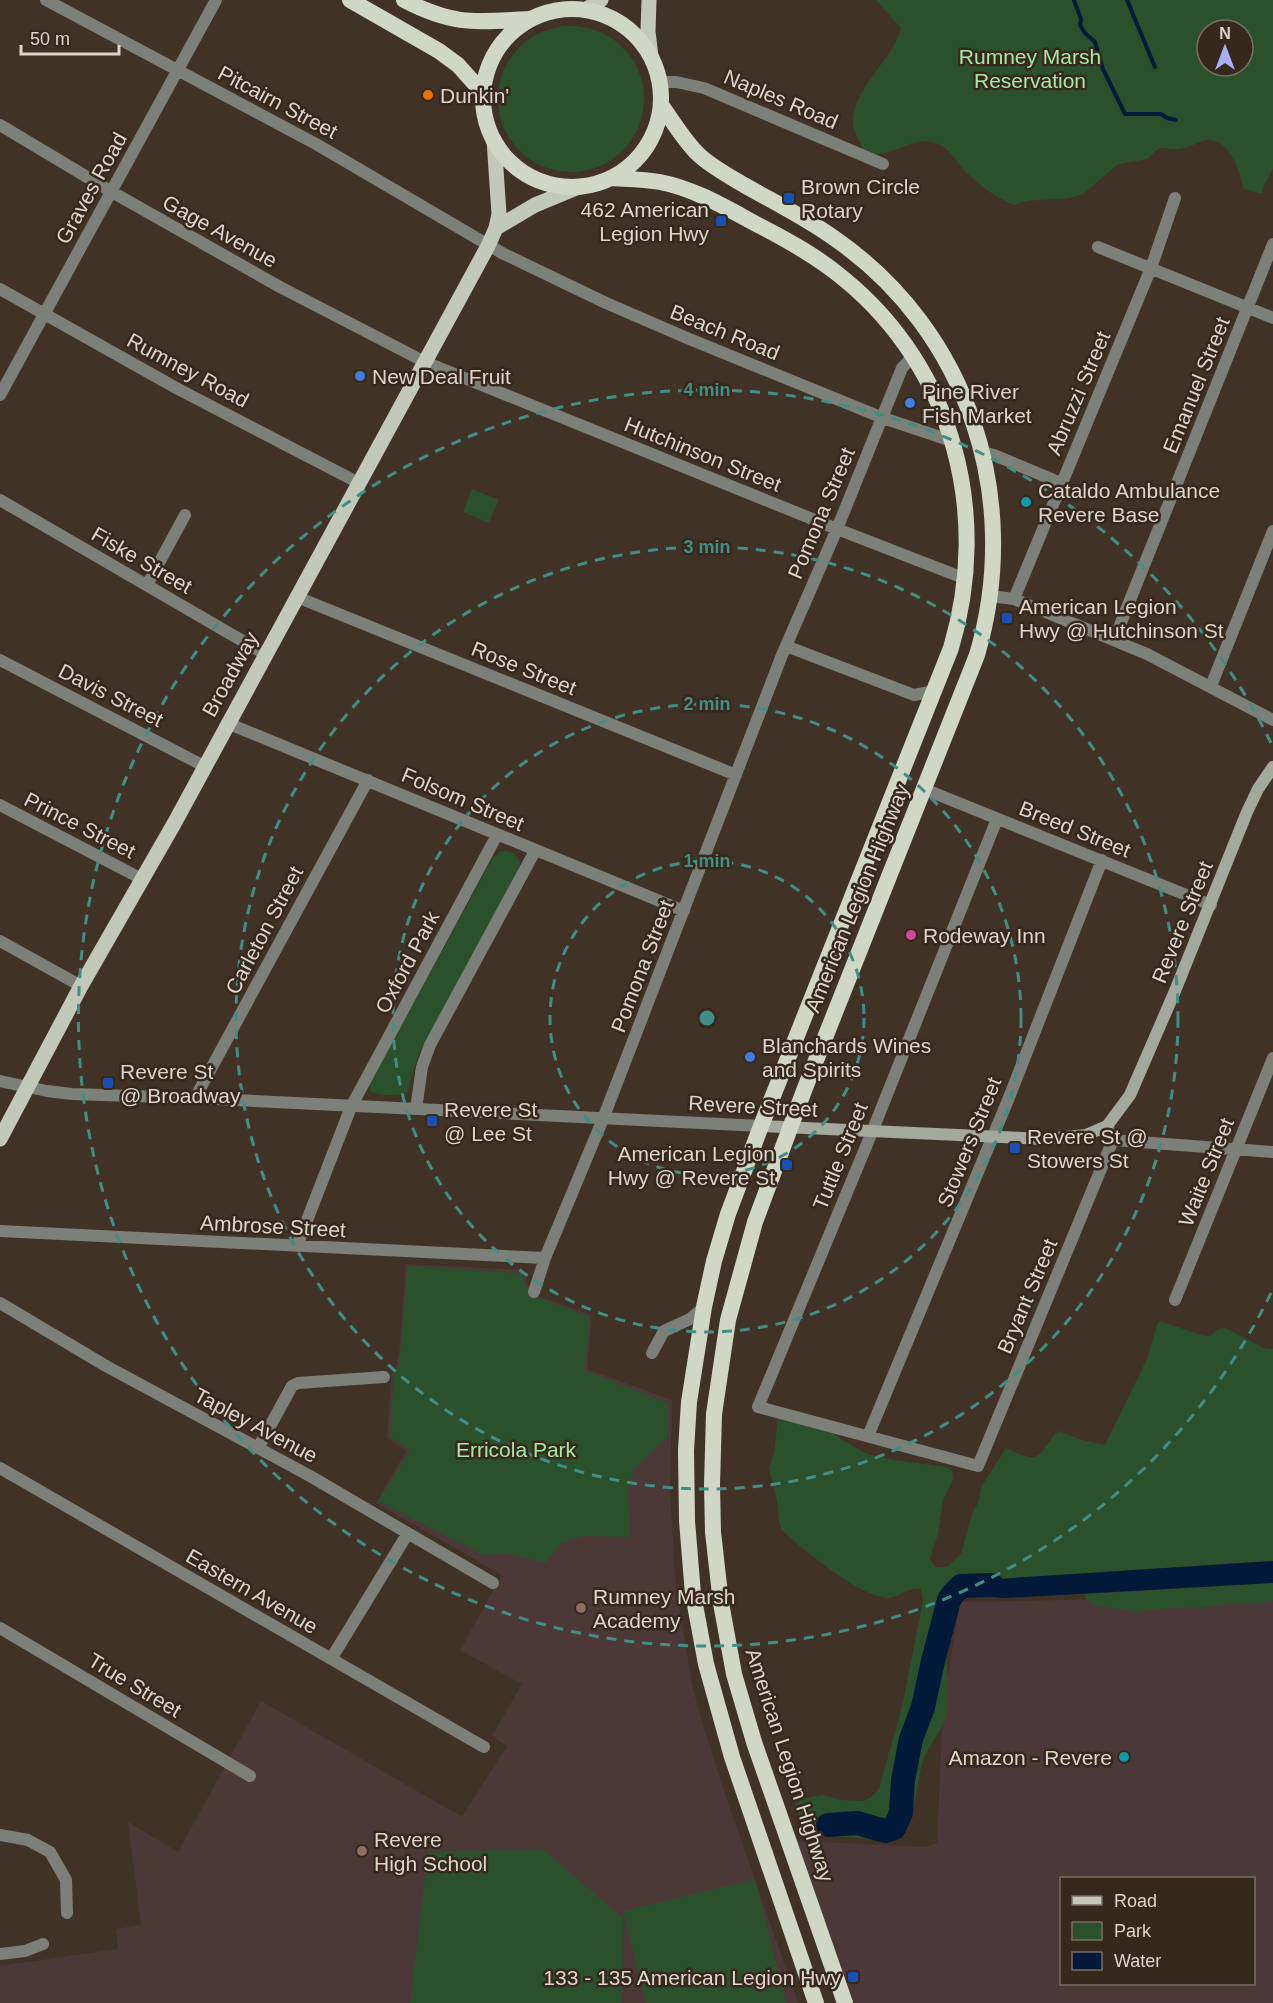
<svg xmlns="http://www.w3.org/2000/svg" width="1273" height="2003" viewBox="0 0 1273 2003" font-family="Arial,sans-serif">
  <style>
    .industrial { fill: #4d3839; fill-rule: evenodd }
    .education { fill: #4d3838 }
    .green { fill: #2b512c; fill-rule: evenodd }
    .water { fill: #021939 }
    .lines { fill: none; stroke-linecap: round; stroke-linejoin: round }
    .stream { stroke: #021939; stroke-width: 4 }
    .river { stroke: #021939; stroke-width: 24 }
    .minor { stroke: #7c8078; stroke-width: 12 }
    .tertiary { stroke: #7c8078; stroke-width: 12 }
    .secondary { stroke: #a3a99c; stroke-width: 12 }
    .primary { stroke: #c2c9b8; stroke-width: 15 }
    .trunk { stroke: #d0d8c5; stroke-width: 16 }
    .ring { fill: none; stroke: #428e86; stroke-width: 3; stroke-dasharray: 10 8 }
    .food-dot { fill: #e8710a; stroke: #36291c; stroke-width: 2 }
    .transit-dot { fill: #1a4fb4; stroke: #36291c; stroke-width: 2 }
    .shop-dot { fill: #3f7fe0; stroke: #36291c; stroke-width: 2 }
    .culture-dot { fill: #0f9aa8; stroke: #36291c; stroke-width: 2 }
    .hotel-dot { fill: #d1479c; stroke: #36291c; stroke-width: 2 }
    .education-dot { fill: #8d6e63; stroke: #36291c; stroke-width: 2 }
    .labels { text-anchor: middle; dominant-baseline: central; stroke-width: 5; stroke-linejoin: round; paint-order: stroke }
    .park-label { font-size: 21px; fill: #a4e9a4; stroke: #36291c }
    .poi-label { font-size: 21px; fill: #ddd5cd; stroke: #36291c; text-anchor: start }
    .street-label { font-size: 21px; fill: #ddd5cd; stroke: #36291c }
    .centre { fill: #428e86; stroke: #36291c; stroke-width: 3 }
    .ring-label { font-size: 18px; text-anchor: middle; font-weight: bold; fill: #428e86; stroke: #36291c; stroke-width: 5; stroke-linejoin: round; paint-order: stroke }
  </style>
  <rect width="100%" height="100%" fill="#403326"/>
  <path class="industrial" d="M1273 1596V2003H854L796 1841 925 1847 937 1843 943 1708 960 1602ZM1062 1878H1254V1984H1062Z"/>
  <path class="education" d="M406 1264 523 1270 532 1294 592 1315 587 1369 672 1400 670 1487 675 1579 692 1685 703 1726 727 1800 798 2003H0V1966L118 1949 116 1929 141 1925 128 1822 178 1852 261 1701 462 1817 507 1746 492 1736 522 1684 460 1650 502 1575 376 1503 406 1451 387 1438 392 1370 397 1365 399 1355Z"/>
  <path class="green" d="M876 0H1273V169L1264 185 1262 194 1244 189C1239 171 1231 139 1207 140 1198 141 1190 148 1180 149 1163 151 1162 141 1148 159L1118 164 1083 194C1060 203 1035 196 1014 205 996 197 981 187 968 174 957 164 950 147 935 143 913 135 895 156 873 154 866 154 863 148 860 143 857 137 852 128 853 121 854 87 893 60 901 28ZM1207 30H1243V66H1207Z
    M498 99a73 73 0 1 1 146 0a73 73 0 1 1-146 0Z
    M472 489 498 500 489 523 463 512Z
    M506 851C515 852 521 859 520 869L419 1053 407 1092C398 1097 380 1096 370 1091L369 1086 492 859 500 852Z
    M408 1266 521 1273 530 1295 590 1317 584 1370 668 1403V1436L634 1470 628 1489 630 1537 584 1536 561 1543 546 1563 509 1554 483 1555 378 1501 410 1450 390 1437 394 1372 399 1366Z
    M1160 1321 1204 1336H1211L1218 1329 1225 1328 1264 1348 1273 1349V1561L998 1579C982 1573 973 1579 959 1586L963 1597C935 1616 953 1680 947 1711 944 1730 929 1743 923 1761 915 1781 917 1838 890 1840L809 1835C800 1827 797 1811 795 1800L823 1795 841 1800 863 1801 870 1798 879 1789 902 1707 923 1601 921 1589C907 1586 899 1599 886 1598 856 1594 805 1551 782 1530L779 1522 777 1501 769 1468 774 1453 778 1418 825 1427 842 1440 867 1454 893 1460 947 1467 952 1471 953 1479 943 1500 938 1534 930 1558 935 1567H947L961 1554 972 1514 978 1503 982 1486 1006 1448C1043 1467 1037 1454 1058 1431L1082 1440 1105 1445 1147 1359 1157 1325Z
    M1273 1583V1600L1259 1604 1240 1603 1206 1607 1158 1609 1136 1612 1093 1605 1087 1601 1084 1594Z
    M544 1850 623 1918 622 2003H410L428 1851Z
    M755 1879 786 2003H646L623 1911Z"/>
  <path class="water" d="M1273 1561V1583L1005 1598 979 1596 963 1597 959 1582 967 1576C978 1579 986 1574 998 1579Z"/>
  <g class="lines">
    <path class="stream" d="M1074 0 1081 19 1080 25 1085 33 1095 42 1103 69 1125 114H1161L1167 118 1176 120
      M1127 0 1155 67"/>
    <path class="river" d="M828 1825 857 1823 885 1831 894 1828 901 1813 903 1780 911 1739 923 1707 933 1661 949 1600 953 1594 961 1586 992 1585"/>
    <path class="minor" d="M46 0 316 144 502 253 606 303 687 338 883 418 952 441
      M660 82H676L704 88 883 164
      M0 125 112 192 280 287 425 362 837 529 966 579
      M1098 247 1273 318
      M0 395 216 0
      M982 452 994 455 1061 483
      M0 500 265 654
      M147 585 185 515
      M297 597 736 775
      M1014 599 1151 268 1175 198
      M1114 640 1273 244
      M786 646 914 695 935 691
      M0 660 204 766
      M1211 686 1273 531
      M227 723 684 911
      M924 789 1211 905
      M0 805 142 879
      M997 819 872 1132 758 1407 978 1466 1113 1140
      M0 941 81 986
      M195 1098 368 780
      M416 1109 422 1067 430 1045 535 851
      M1107 1126 1113 1140 1273 1152
      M0 1231 545 1258
      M297 1246 351 1107 497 835
      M534 1292 545 1258 603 1119 782 655 837 529 902 368 913 356
      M1175 1300 1273 1058
      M0 1303 106 1366 310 1476 493 1583
      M652 1353 664 1331 690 1319 704 1307
      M868 1436 1008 1100 1102 860
      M258 1448 292 1386 298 1383 384 1377
      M0 1468 484 1747
      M0 1628 250 1776
      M331 1659 408 1533
      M0 1835 28 1840 50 1852 66 1880 67 1913
      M0 1954 25 1951 43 1944"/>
    <path class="tertiary" d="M0 289 178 389 359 483
      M990 596 1014 599 1147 654 1273 720
      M0 1081 47 1091 72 1094 195 1098 761 1126"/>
    <path class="secondary" d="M761 1126 1045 1139 1086 1135 1107 1126 1130 1095 1175 991 1247 812 1258 789 1273 767"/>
    <path class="primary" d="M649 0 648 31 651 57
      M585 10 601 0
      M496 228 535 205 581 186
      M0 1139 81 986 175 822 488 246 496 228 499 214 494 140"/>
    <path class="trunk" d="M350 0 439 51 458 65 483 93
      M404 0C454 26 475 22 529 19
      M483 98a89 89 0 1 1 178 0a89 89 0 1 1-178 0Z
      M661 105C673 121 684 141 699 155 712 167 729 176 744 185 774 202 806 218 834 238 969 331 1023 499 977 655L805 1088 755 1222 728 1320 714 1414 712 1485 713 1532 721 1603 734 1674 754 1742 845 2003
      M611 178C627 179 644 179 660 182 696 189 728 209 760 226 789 241 818 257 844 279 954 369 991 514 951 648L761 1126 728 1214 714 1261 704 1307 689 1402 686 1450 687 1521 693 1594 706 1664 732 1757 816 2003"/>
  </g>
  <g class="ring">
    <circle cx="707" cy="1018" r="157"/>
    <circle cx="707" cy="1018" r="314"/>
    <circle cx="707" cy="1018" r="471"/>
    <path d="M1271 1293A628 628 0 1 1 1271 743"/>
  </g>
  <circle class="food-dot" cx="428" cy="95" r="6"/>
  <g class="transit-dot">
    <rect x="783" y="192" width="12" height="12" rx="3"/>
    <rect x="715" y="215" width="12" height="12" rx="3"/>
    <rect x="1001" y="612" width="12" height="12" rx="3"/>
    <rect x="102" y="1077" width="12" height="12" rx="3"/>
    <rect x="426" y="1115" width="12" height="12" rx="3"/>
    <rect x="1009" y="1142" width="12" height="12" rx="3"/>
    <rect x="781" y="1159" width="12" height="12" rx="3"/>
    <rect x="847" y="1971" width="12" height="12" rx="3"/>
  </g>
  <g class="shop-dot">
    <circle cx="360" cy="376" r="6"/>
    <circle cx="910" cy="403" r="6"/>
    <circle cx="750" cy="1057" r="6"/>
  </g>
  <g class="culture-dot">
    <circle cx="1026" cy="502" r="6"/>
    <circle cx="1124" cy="1757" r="6"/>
  </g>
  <circle class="hotel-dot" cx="911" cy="935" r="6"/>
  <g class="education-dot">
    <circle cx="581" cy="1608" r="6"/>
    <circle cx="362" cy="1851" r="6"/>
  </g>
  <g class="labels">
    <g class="park-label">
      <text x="1030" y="56">Rumney Marsh<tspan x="1030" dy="24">Reservation</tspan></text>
      <text x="516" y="1449">Erricola Park</text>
    </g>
    <g class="poi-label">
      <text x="440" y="95">Dunkin'</text>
      <text x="801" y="186">Brown Circle<tspan x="801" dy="24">Rotary</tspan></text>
      <text x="709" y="209" text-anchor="end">462 American<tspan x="709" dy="24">Legion Hwy</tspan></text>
      <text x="372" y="376">New Deal Fruit</text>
      <text x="922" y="391">Pine River<tspan x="922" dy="24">Fish Market</tspan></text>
      <text x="1038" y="490">Cataldo Ambulance<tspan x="1038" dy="24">Revere Base</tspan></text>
      <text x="1019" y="606">American Legion<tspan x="1019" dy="24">Hwy @ Hutchinson St</tspan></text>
      <text x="923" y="935">Rodeway Inn</text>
      <text x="762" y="1045">Blanchards Wines<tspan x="762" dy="24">and Spirits</tspan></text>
      <text x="120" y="1071">Revere St<tspan x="120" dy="24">@ Broadway</tspan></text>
      <text x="444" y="1109">Revere St<tspan x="444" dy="24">@ Lee St</tspan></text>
      <text x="1027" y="1136">Revere St @<tspan x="1027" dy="24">Stowers St</tspan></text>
      <text x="775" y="1153" text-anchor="end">American Legion<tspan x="775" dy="24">Hwy @ Revere St</tspan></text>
      <text x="593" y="1596">Rumney Marsh<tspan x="593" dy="24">Academy</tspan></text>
      <text x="1112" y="1757" text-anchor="end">Amazon - Revere</text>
      <text x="374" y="1839">Revere<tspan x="374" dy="24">High School</tspan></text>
      <text x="841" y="1977" text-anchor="end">133 - 135 American Legion Hwy</text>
    </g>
    <g class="street-label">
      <text transform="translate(781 99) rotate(23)">Naples Road</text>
      <text transform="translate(278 102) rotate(28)">Pitcairn Street</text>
      <text transform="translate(91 188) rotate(-61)">Graves Road</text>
      <text transform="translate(220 231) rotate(29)">Gage Avenue</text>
      <text transform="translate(725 332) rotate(22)">Beach Road</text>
      <text transform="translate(188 370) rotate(28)">Rumney Road</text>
      <text transform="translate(1196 385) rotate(-68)">Emanuel Street</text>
      <text transform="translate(1078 393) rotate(-67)">Abruzzi Street</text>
      <text transform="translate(703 454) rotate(22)">Hutchinson Street</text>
      <text transform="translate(821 513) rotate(-67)">Pomona Street</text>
      <text transform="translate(142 560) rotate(30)">Fiske Street</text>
      <text transform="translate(524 668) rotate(22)">Rose Street</text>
      <text transform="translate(230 674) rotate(-61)">Broadway</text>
      <text transform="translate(111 695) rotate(27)">Davis Street</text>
      <text transform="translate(463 799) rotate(23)">Folsom Street</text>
      <text transform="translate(80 825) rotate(27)">Prince Street</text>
      <text transform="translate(1075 829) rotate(22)">Breed Street</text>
      <text transform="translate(857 898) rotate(-68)">American Legion Highway</text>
      <text transform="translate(1182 922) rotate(-68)">Revere Street</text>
      <text transform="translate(264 930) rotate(-62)">Carleton Street</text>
      <text transform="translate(407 962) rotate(-62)">Oxford Park</text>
      <text transform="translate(642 966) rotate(-69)">Pomona Street</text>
      <text transform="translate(753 1106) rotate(3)">Revere Street</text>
      <text transform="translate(969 1142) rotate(-68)">Stowers Street</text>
      <text transform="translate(840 1156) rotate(-68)">Tuttle Street</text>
      <text transform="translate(1206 1172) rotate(-68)">Waite Street</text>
      <text transform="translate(273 1226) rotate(3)">Ambrose Street</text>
      <text transform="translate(1027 1296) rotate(-67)">Bryant Street</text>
      <text transform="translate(256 1425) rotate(28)">Tapley Avenue</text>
      <text transform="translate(252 1591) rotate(30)">Eastern Avenue</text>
      <text transform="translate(135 1685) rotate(31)">True Street</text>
      <text transform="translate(790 1765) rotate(72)">American Legion Highway</text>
    </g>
  </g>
  <circle cx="707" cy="1018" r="9" class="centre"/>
  <g class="ring-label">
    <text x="707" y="396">4 min</text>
    <text x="707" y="553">3 min</text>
    <text x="707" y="710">2 min</text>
    <text x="707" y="867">1 min</text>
  </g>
  <rect x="1060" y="1877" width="195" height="108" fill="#36291c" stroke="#796e63" stroke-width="1.5"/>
  <rect x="1072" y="1896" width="30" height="9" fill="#c2c9b8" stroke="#796e63" stroke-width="1.5"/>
  <text x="1114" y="1907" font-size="18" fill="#ddd5cd">Road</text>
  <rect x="1072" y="1922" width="30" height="18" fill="#2b512c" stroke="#796e63" stroke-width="1.5"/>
  <text x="1114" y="1937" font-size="18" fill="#ddd5cd">Park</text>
  <rect x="1072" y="1952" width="30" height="18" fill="#021939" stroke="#796e63" stroke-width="1.5"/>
  <text x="1114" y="1967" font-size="18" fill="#ddd5cd">Water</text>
  <g transform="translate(1225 48)"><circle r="28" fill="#36291c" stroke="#796e63" stroke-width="1.5"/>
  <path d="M0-4.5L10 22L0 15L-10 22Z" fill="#a8b0fc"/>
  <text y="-9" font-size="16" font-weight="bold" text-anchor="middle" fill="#ddd5cd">N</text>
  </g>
  <path d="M21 45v9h98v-9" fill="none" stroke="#ddd5cd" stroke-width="3"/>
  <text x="30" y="45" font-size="18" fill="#ddd5cd" stroke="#36291c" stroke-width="4.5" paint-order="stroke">50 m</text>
</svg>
